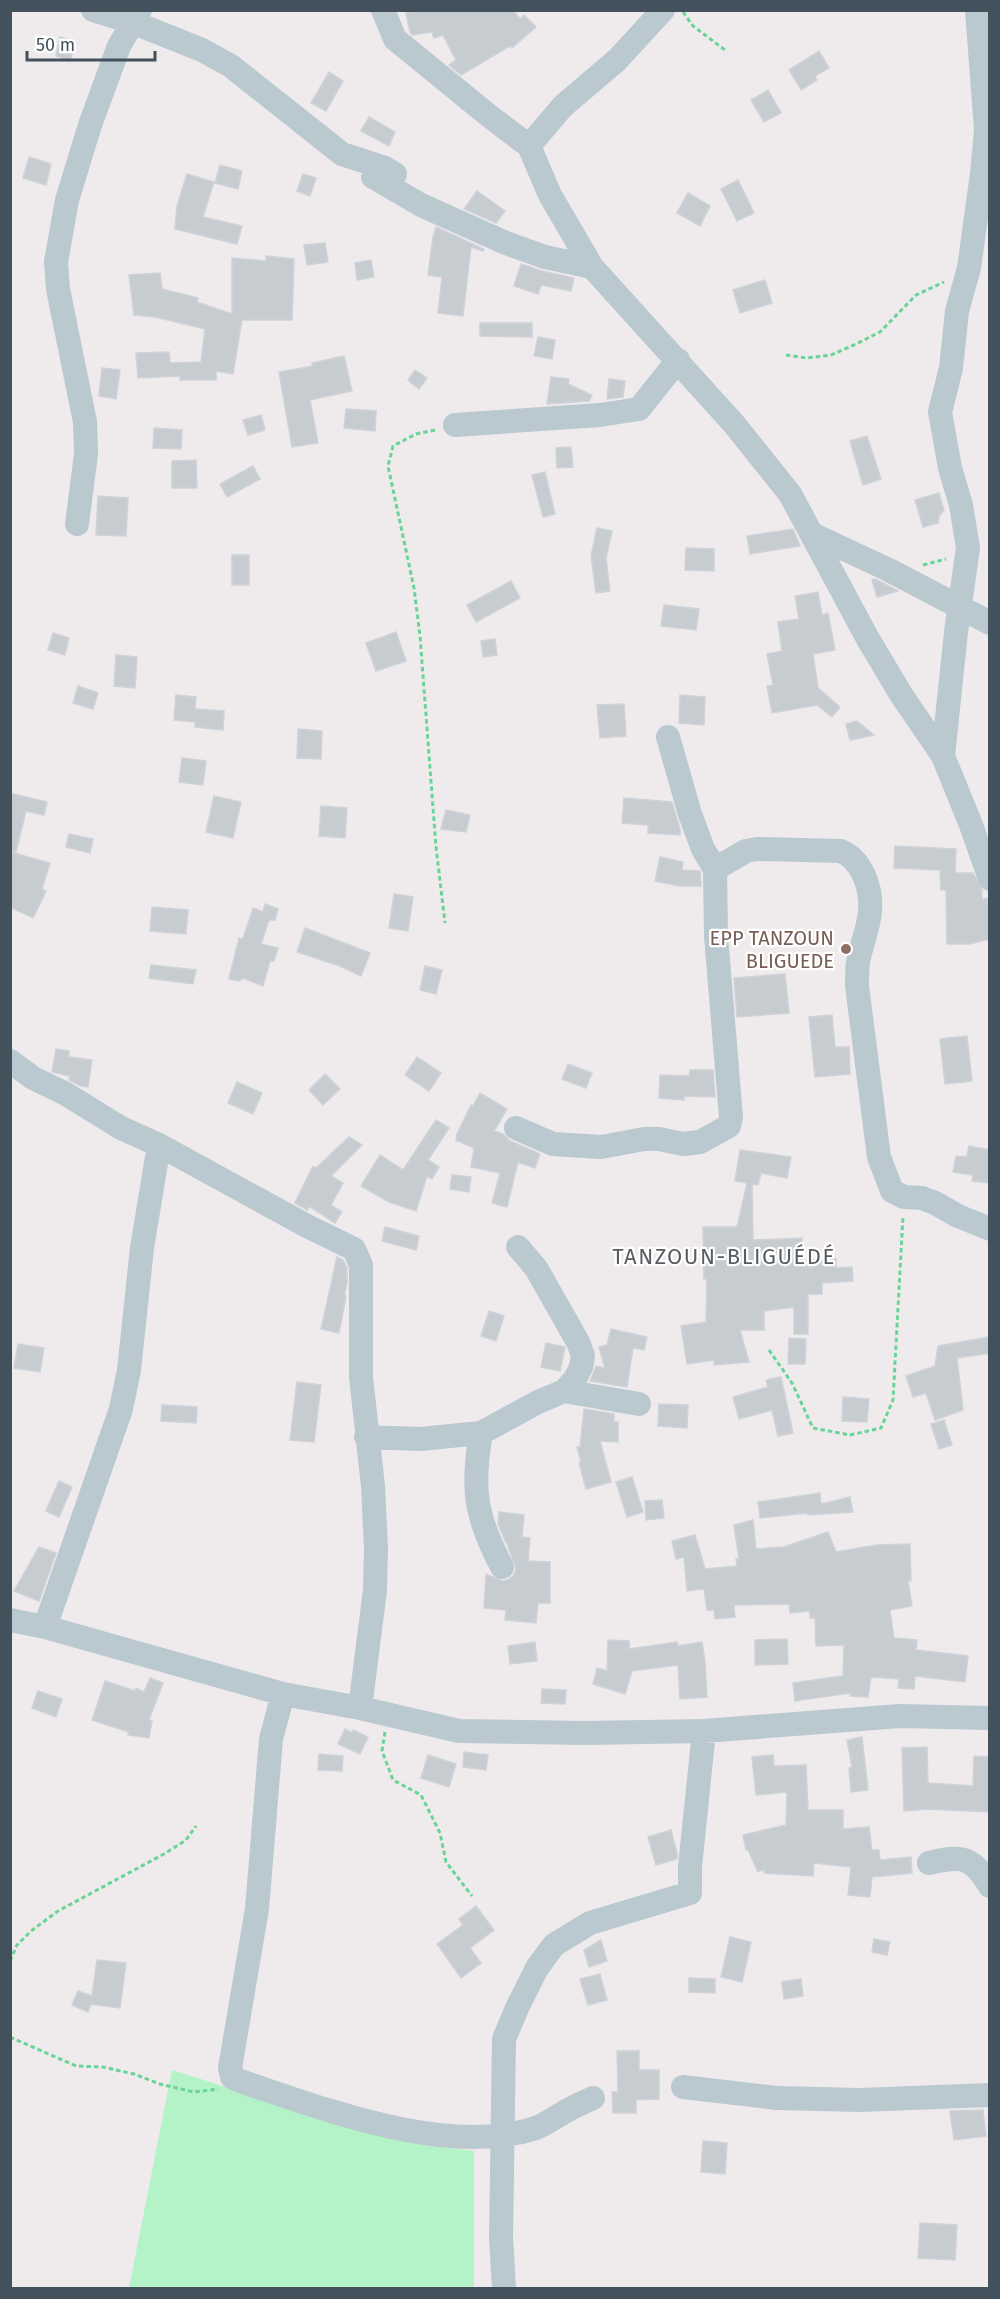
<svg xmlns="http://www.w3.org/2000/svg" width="1000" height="2299" viewBox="0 0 1000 2299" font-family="'Fira Sans',sans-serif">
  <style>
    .green { fill: #b4f3c7 }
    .building { fill: #c7ccd1; stroke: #cfd2d8; stroke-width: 1.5 }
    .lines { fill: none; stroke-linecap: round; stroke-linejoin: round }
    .path { stroke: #69d497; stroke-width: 3; stroke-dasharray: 4.5 3; stroke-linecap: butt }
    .minor { stroke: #bac8d0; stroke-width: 24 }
    .education-dot { fill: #8d6e63; stroke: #fff; stroke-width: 2 }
    .labels { text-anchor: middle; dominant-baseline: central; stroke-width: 4.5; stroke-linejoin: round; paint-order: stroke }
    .education-label { font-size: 20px; fill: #785e54; stroke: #fff; text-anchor: end }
    .quarter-label { font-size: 22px; letter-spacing: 1.5px; fill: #585d61; stroke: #fff }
  </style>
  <rect width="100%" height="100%" fill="#efebec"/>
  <path class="green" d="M172 2070 347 2125 425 2145 474 2151V2288H129Z"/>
  <path class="building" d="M419 10H513L520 19 524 15 536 27 512 48 510 46 461 75 449 65 456 60 443 35 434 38 432 32 412 35 410 32 406 13Z
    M60 37 75 42 70 61 56 56Z
    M819 51 829 68 815 76 817 80 801 90 789 70Z
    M329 72 343 81 326 111 311 103Z
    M768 90 781 113 764 122 751 100Z
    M369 117 395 132 389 146 361 131Z
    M29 157 51 164 46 185 23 178Z
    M220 165 242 171 238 189 215 183Z
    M187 174 214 182 203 217 242 226 237 244 175 229 177 206Z
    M303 174 316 178 310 196 297 191Z
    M738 180 754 213 737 221 721 189Z
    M477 191 505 211 496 223 464 209Z
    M688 193 710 206 700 226 677 213Z
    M436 227 484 249 483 251 471 247 463 316 438 313 442 277 428 275 433 237Z
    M325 243 328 262 307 265 304 245Z
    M266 256 294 259 292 320H242L233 374 216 371V380H180V376L138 378 136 353 169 352 170 363 201 362 205 329 155 317 134 315 129 275 160 273 162 289 198 298 197 302 232 314V258L266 261Z
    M371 260 374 277 357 280 355 263Z
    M521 264 542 271 574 278 571 291 541 285 538 294 514 286Z
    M765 280 772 303 740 313 733 290Z
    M480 323H532V337L480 336Z
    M538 337 555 340 552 359 534 356Z
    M344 356 352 391 310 400 318 443 292 447 279 372 313 366 312 363Z
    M102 368 120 370 116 399 99 396Z
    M415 370 427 378 419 389 408 380Z
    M551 377 569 379 568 384 592 395 589 401 547 404Z
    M609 379 625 381 623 397 607 399Z
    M346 409 376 411 375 431 344 428Z
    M261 415 265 430 248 435 243 420Z
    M154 428 182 430 181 449 153 448Z
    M867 436 881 479 863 485 850 441Z
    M571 447 573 467 557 468 556 448Z
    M196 460 197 488H172V461Z
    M253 466 260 479 227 497 220 484Z
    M545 472 555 514 543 517 532 475Z
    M939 493 944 510 939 516 938 523 923 527 915 500Z
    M98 496 128 498 126 536 96 535Z
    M597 528 612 531 606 558 610 591 596 593 591 556Z
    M793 529 800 546 750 554 747 536Z
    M686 548 714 549V571L685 570Z
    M232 555H249V585H232Z
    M875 579 883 583 898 591 877 597 872 580Z
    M511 581 520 598 476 622 467 605Z
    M818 592 822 615 828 613 835 650 813 654 818 688 840 707 832 717 817 705 772 713 767 686 773 685 767 654 782 651 778 622 799 619 795 596Z
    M664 605 699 609 696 630 661 626Z
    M396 632 406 661 376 671 366 643Z
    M53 633 69 638 65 655 48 650Z
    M495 639 497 655 483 657 481 641Z
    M116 655 137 657 135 688 114 686Z
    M78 686 98 693 93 709 73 703Z
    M176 695 196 697 195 709 224 711 223 730 195 727V722L174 720Z
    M680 695 705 697 704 725 679 723Z
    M624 704 626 736 600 738 597 705Z
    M857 721 874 735 850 740 846 724Z
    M298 729 322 731 321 759 297 758Z
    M182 758 206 761 203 785 179 782Z
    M10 793 47 802 44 815 26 811 16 852 10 851Z
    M214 796 241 802 233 838 206 832Z
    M624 798 672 802 680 829V835L648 833V825L622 823Z
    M321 806 347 808 345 838 319 836Z
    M446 810 470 815 466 832 441 829Z
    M69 834 93 839 90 853 66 847Z
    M895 846 956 849 955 873H973L982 890V900L987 898 990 910V939L969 944H947L946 890H941L940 870 894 868Z
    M10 852 50 863 42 889 46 891 33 918 10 907Z
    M660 857 683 862 682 870 700 871 701 886H679L655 881Z
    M394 894 413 897 408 931 389 928Z
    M265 904 278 909 275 920H269L261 944 278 948 274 961H270L263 986 243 978 240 981 229 979 239 938 243 939 253 908 263 912Z
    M152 907 188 910 186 934 150 931Z
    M305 928 370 953 361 976 340 966 297 952Z
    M151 965 196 970 193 984 149 978Z
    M425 966 442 970 436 994 420 990Z
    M785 974 789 1013 737 1017 734 978Z
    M832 1015 835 1047H849L850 1074 815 1077 809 1017Z
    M967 1036 972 1081 945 1084 940 1039Z
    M56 1049 69 1051V1057L92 1060 88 1087 81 1086 69 1080 70 1076 52 1072Z
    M417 1057 441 1073 429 1091 405 1075Z
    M568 1064 592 1073 586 1088 562 1079Z
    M690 1070H713L715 1097 684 1096V1100L659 1098 660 1075 689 1076Z
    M325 1074 340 1089 323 1105 309 1090Z
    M237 1082 262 1093 253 1114 228 1103Z
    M480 1093 507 1109 494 1131 503 1134 510 1141 540 1154 535 1168 518 1162 507 1207 492 1203 500 1173 471 1167 474 1148 456 1140 457 1134 471 1105 473 1106Z
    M436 1120 449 1128 428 1160 439 1167 432 1179 427 1176 416 1211 389 1202 361 1186 380 1155 403 1170Z
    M349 1137 362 1145 331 1176 343 1183 331 1205 342 1212 335 1223 309 1206 307 1210 295 1203 313 1166 316 1168Z
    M969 1146 990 1150V1183L972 1181 973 1175 953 1172 956 1156 967 1157Z
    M740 1150 791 1157 787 1178 761 1173 758 1185 752 1184 753 1240 802 1238V1261L836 1259V1268L852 1267 853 1281 822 1283V1294H808V1334H794V1307L764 1311V1330H740L749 1362 714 1365V1360L687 1364 681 1326 706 1322 707 1279H704L703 1227H737L747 1183 735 1181Z
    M452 1175 471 1177 469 1192 450 1189Z
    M385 1227 419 1236 416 1250 382 1241Z
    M337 1257 343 1260 347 1268V1283L344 1296H346L339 1333 321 1329Z
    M489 1311 504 1316 496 1341 481 1336Z
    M611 1329 647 1337 644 1350 633 1348 627 1387 590 1381 596 1366 605 1368 599 1347 607 1345Z
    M990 1337V1353L957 1358 963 1410 935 1420 926 1393 913 1397 906 1376 935 1366 938 1346Z
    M789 1338 806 1339 805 1364H788Z
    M546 1343 565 1347 560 1371 541 1367Z
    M18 1344 44 1348 40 1372 14 1368Z
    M781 1377 793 1433 778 1436 772 1410 739 1419 733 1397 768 1387 766 1380Z
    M297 1382 321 1385 314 1442 290 1440Z
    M843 1397 869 1399 867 1422 842 1421Z
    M659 1404 688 1405 687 1428 658 1426Z
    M162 1405 197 1407 196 1423 161 1421Z
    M584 1409 614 1414V1422H618V1442L600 1441 611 1482 586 1489 579 1463 581 1462 577 1447H580Z
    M944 1420 952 1445 939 1449 931 1424Z
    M632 1477 643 1512 627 1517 616 1482Z
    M59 1481 72 1487 59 1517 46 1511Z
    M820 1493 821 1504 850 1497 853 1512 808 1515 807 1513 760 1518 758 1502Z
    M662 1500 664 1518 646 1520 645 1501Z
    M499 1512 524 1515 522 1537 530 1538 528 1561 550 1562V1603H538L536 1623 505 1620 506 1610 484 1608 486 1574 502 1581 508 1580 514 1575 516 1568 508 1547V1543H506L498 1524Z
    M753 1520 756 1549 784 1547 828 1532 836 1552 876 1545 910 1544 911 1581H908L912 1606 890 1610 894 1638 917 1640 916 1650 968 1656 965 1682 915 1676 914 1689 898 1688 899 1679 871 1677 868 1697 850 1696V1693L795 1701 793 1683 843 1676 844 1645 816 1646 815 1618H810V1611L790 1613 789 1604 734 1605 735 1617 715 1619 714 1610H707L704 1589 687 1591 684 1557 676 1559 672 1541 695 1535 705 1569 737 1566 736 1559H739L734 1525Z
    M39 1547 56 1553 39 1601 14 1591Z
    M787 1639 788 1664 755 1665V1640Z
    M608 1640 629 1641V1649L677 1642 678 1646 702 1642 705 1662 707 1697 680 1699 678 1665 632 1671 625 1694 593 1684 597 1668 607 1671Z
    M535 1642 537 1661 510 1664 508 1646Z
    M150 1678 163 1683 149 1720 152 1721 149 1738 128 1735 129 1732 92 1720 105 1681 135 1691 136 1688 144 1692Z
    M542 1689 566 1690 565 1704 541 1703Z
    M38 1691 62 1699 56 1717 32 1708Z
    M345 1729 352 1733 353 1730 368 1737 360 1754 338 1744Z
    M862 1737 868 1790 851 1792 849 1768 852 1767 847 1740Z
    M927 1747 928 1783 973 1786 974 1756 990 1757V1812L928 1809 904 1811 902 1748Z
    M464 1752 488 1755 486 1770 463 1767Z
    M319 1754 343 1756 342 1771 318 1770Z
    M428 1755 456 1764 449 1787 421 1778Z
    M773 1755 774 1766 806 1765 808 1810H843V1829L869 1827 872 1850H879L880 1860 911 1857 912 1873 872 1877 870 1897 848 1895 851 1867 814 1863 813 1876 764 1873V1869L758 1872 748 1850H746L743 1835 786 1825 787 1792 756 1795 752 1757Z
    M671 1830 677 1853V1859L656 1865 648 1837Z
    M476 1906 494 1930 470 1948 481 1963 461 1978 437 1944 463 1925 459 1919Z
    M730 1937 751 1942 742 1982 721 1977Z
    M874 1939 890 1942 887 1955 872 1952Z
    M601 1940 607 1961 589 1967 584 1950Z
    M97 1960 126 1963 120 2008 91 2004 88 2012 72 2005 78 1991 92 1996Z
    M600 1974 607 2000 588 2005 580 1979Z
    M689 1978 715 1979V1993L689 1992Z
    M801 1979 803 1996 784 1999 782 1982Z
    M617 2051H639V2070H659V2099L636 2100V2113H613L612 2092H618Z
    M983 2110 986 2136 954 2140 950 2111Z
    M703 2141 727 2143 725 2174 701 2172Z
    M920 2223 957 2225 955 2260 918 2258Z"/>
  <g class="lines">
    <path class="path" d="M533 10V11
      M683 12 693 26 725 50
      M786 355 807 358 831 355 856 344 880 332 916 295 944 282
      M435 430 416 434 393 446 388 466 414 588 420 636 436 847 445 923
      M923 565 946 559
      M769 1350 792 1383 813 1428 850 1435 881 1428 893 1400 903 1216
      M385 1732 382 1751 393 1780 421 1795 440 1833 446 1862 472 1896
      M10 1961 17 1945 31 1931 58 1911 164 1854 186 1840 196 1826
      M10 2037 76 2066 103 2067 134 2074 160 2084 194 2092 218 2089"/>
    <path class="minor" d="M93 10 132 22 202 50 231 66 342 154 385 168 395 174
      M383 10 395 39 488 115 529 146
      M373 177 421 205 506 243 545 257 592 267 734 424 790 494 868 639 902 696 943 756 971 825 990 879
      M592 267 550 195 529 146 563 106 617 60 663 10
      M455 425 600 415 639 409 678 360
      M77 524 86 454 85 422 58 289 56 262 67 200 90 125 119 46 140 10
      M812 534 889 570 990 623
      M943 756 956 632 968 548 961 505 950 468 940 412 951 368 957 311 969 268 982 174 986 130 977 10
      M715 869 746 851 757 849 841 851C862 860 872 888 870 911 869 928 861 945 858 962 857 969 857 978 857 986L879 1157 892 1191 904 1197 922 1198 935 1203 958 1216 990 1229
      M10 1061 33 1078 66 1094 121 1128 159 1145 307 1226 354 1249 361 1265V1377L373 1486 376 1549 375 1590 360 1708
      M516 1128 553 1144 601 1147 644 1139H659L683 1144 700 1142 729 1126 731 1117 716 936 715 869 703 849 690 814 668 737
      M518 1247 536 1268 578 1342 583 1356 581 1367 575 1379 564 1391
      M481 1433C471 1489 476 1518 502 1567
      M366 1437 420 1439 481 1433 538 1402 564 1391 639 1404
      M10 1620 45 1627 283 1694 360 1708 459 1731 585 1733 704 1731 900 1716 990 1718
      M45 1627 121 1409 129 1370 142 1248 159 1145
      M283 1694 271 1739 257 1909 230 2068 232 2077 240 2081C324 2109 447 2157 536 2128 548 2123 557 2116 568 2110 576 2105 585 2102 593 2098
      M929 1863C961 1855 972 1856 990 1886
      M683 2087 777 2098 860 2100 990 2095
      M504 2288 501 2238 504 2039 517 2008 537 1968 554 1945 590 1923 690 1893V1867L704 1731"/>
  </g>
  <circle class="education-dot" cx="846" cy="949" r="6"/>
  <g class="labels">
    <g class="education-label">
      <text x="834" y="938">EPP TANZOUN<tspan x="834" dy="23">BLIGUEDE</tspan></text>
    </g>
    <g class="quarter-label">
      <text x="724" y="1256">TANZOUN-BLIGUÉDÉ</text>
    </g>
  </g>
  <rect width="1000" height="2299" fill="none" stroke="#42515b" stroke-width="24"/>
  <path d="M27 51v9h128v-9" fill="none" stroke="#42515b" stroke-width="3"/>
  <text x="36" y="51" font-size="18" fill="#42515b" stroke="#ffffff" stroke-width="4.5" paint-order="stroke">50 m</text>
</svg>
